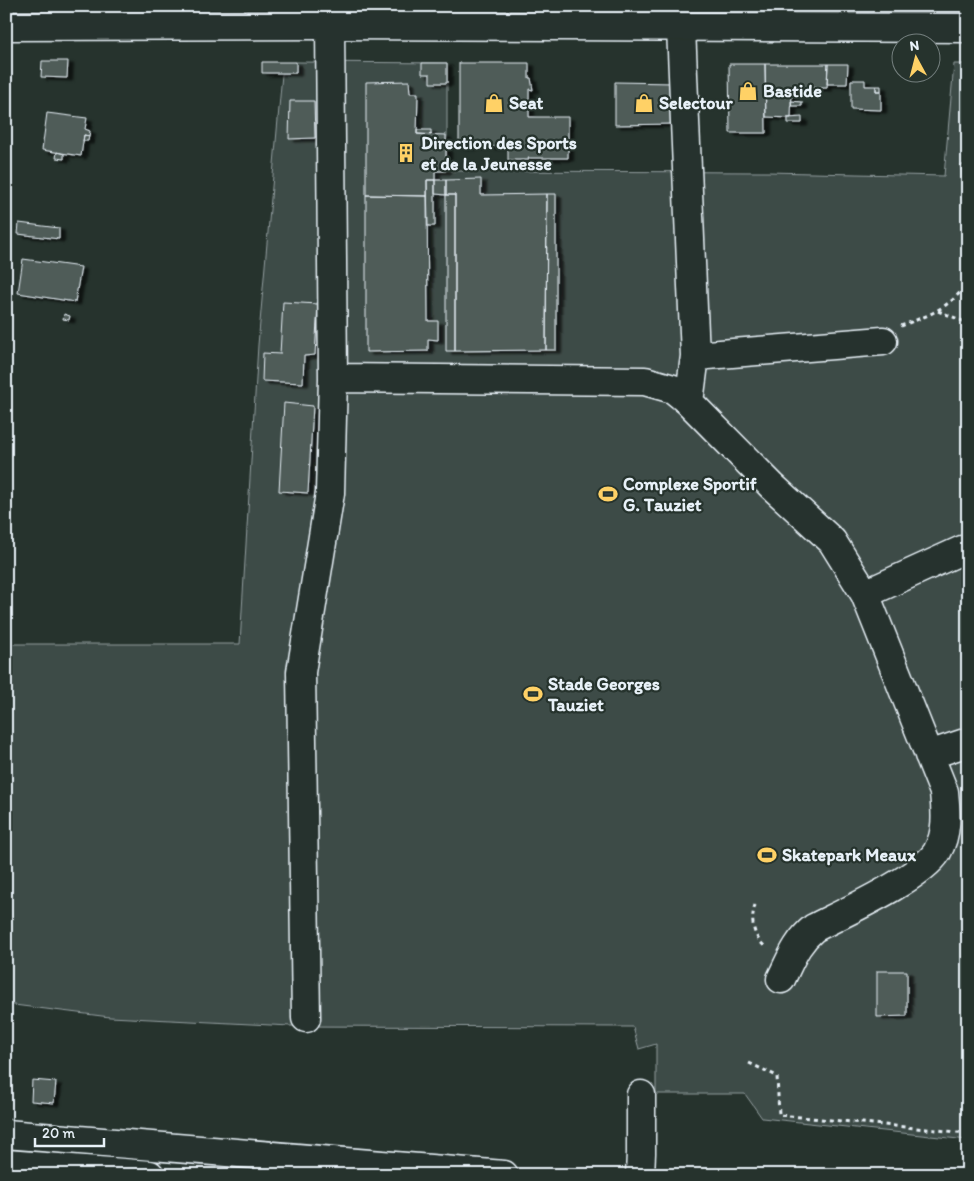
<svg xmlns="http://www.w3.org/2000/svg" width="974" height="1181" viewBox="0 0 974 1181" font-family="Itim,sans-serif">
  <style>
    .green { fill: #3e4b47; stroke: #939ea0 }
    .building { fill: #505c59; stroke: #e8f1f8; filter: url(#shadow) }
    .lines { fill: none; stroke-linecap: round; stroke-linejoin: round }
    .minor-casing { stroke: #e8f1f8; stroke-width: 31 }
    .major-casing { stroke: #e8f1f8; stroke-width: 31 }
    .path { stroke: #e8f1f8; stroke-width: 3; stroke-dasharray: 4 4; stroke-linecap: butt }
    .minor { stroke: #26332d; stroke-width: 28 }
    .major { stroke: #26332d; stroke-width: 28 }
    .labels { text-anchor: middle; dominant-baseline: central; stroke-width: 4.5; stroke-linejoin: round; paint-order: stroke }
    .poi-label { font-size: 18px; font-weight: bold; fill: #e8f1f8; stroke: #26332d; text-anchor: start }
  </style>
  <defs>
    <filter id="shadow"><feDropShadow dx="5.5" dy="3" stdDeviation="1" flood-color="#0009"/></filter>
  </defs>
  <rect width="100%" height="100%" fill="#26332d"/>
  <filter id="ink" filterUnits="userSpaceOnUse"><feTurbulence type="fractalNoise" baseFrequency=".02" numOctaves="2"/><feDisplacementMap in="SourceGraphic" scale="10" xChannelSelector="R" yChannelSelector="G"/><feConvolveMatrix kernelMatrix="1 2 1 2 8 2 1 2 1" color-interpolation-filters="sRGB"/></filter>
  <g filter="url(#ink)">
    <path class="green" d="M296 62 447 63V171L768 172 944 176 954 64H968V1140L762 1118 745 1094H656V1044L639 1049 633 1027 291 1026 110 1017 6 1004V644H240L258 345 282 74 296 73Z"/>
    <path class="building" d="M42 61H68L67 78 41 77Z
      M262 62H296V73H262Z
      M422 63H447V83H430V74H422Z
      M459 63H529V78H531L533 90 529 89V117H568V158H528L529 160H508V146L459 147Z
      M729 64H765L766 133H730Z
      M765 64H828L827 88H792L791 118 766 117Z
      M828 64H848L847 84H827Z
      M851 80H865V86H876V91H881V110L851 109Z
      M409 81 410 93H418L417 134 446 135V171H435V180H427V196L366 195V82Z
      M615 82 673 83V124L615 125Z
      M876 86H881V91H876Z
      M792 88H815V92L792 91Z
      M290 101H314L315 138 289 139Z
      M791 101 802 102V106H791Z
      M47 113 87 118 85 129 90 131 89 136 84 135 81 156 42 150Z
      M802 117V123H788V118Z
      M417 130H431V135L417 134Z
      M84 135 89 136 88 141H83Z
      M57 152 64 154V159L56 158Z
      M961 165H968V255Z
      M481 179V195L547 194 546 350 455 351V195H446V180Z
      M427 180H435V226H428Z
      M435 180H446V195L435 194Z
      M547 194H556V350H546Z
      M366 195 427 196 428 321H438V340L428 339V351L366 352Z
      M446 195H455V351H446Z
      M19 223 59 228V239L18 234Z
      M23 259 81 267 75 302 18 293Z
      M283 302 318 304 315 355 304 356 303 383 262 381 263 353 280 354Z
      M64 314 70 316 69 320 63 319Z
      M284 403 313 406 308 493 279 491Z
      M877 971H907V1016L877 1017Z
      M32 1080 56 1082 54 1103 31 1101Z"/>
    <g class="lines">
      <g class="minor-casing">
        <path id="minor" d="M681 28 695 356 689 402
          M695 356 883 341
          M333 378 645 381 673 389 689 402 772 486 832 541 865 594 944 792C946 812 948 833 937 852 921 878 843 913 814 928 796 943 791 959 781 979
          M865 594 962 550H968
          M929 755 968 742
          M306 1018 301 672 330 493 333 378 330 25
          M6 1134 504 1175
          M6 1164 150 1175
          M640 1175 641 1153V1095"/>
      </g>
      <g class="major-casing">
        <path id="major" d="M6 26 330 25 968 28"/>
      </g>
      <path class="path" d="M938 311 968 323
        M901 326C916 320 934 314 947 304 955 299 960 291 968 286
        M755 905C750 921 753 938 767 948
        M749 1063 777 1076 779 1115 968 1133"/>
      <use href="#minor" class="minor"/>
      <use href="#major" class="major"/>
    </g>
  </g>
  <defs>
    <g id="shop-bare" transform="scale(1.5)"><path d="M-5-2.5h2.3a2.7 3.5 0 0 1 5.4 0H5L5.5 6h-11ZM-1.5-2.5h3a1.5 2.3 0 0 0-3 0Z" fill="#ffd166" stroke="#26332d" stroke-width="2.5" paint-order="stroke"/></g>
    <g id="building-bare" transform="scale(1.5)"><path d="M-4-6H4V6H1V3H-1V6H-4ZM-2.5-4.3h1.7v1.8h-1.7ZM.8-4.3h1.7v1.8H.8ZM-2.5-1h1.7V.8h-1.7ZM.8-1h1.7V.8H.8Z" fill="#ffd166" stroke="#26332d" stroke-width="2.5" paint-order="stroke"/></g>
    <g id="stadium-bare" transform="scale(1.5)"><path d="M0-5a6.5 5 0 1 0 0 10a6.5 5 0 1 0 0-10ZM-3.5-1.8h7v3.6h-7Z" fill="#ffd166" stroke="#26332d" stroke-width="2.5" paint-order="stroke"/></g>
  </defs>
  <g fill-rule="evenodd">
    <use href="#shop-bare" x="748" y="91"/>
    <use href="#shop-bare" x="494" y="103"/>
    <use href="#shop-bare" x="644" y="103"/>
    <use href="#building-bare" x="406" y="153"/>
    <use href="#stadium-bare" x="608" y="494"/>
    <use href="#stadium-bare" x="533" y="694"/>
    <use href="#stadium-bare" x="767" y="855"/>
  </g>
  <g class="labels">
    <g class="poi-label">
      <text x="763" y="91">Bastide</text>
      <text x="509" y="103">Seat</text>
      <text x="659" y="103">Selectour</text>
      <text x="421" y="143">Direction des Sports<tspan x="421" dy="21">et de la Jeunesse</tspan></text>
      <text x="623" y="484">Complexe Sportif<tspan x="623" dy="21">G. Tauziet</tspan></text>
      <text x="548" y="684">Stade Georges<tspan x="548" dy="21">Tauziet</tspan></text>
      <text x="782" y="855">Skatepark Meaux</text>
    </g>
  </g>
  <rect width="974" height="1181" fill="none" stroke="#26332d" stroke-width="25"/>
  <rect x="12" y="12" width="949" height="1156" fill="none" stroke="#e8f1f8" stroke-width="2" filter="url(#ink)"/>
  <g transform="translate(916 58) rotate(353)"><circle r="24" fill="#26332d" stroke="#747f7e"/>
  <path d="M0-4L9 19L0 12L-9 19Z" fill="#ffd166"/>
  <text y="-8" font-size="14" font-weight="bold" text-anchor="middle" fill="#e8f1f8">N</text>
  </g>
  <path d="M35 1138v8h69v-8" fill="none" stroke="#e8f1f8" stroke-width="2.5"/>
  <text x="42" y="1138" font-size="15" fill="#e8f1f8" stroke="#26332d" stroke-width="4" paint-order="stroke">20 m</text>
</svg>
